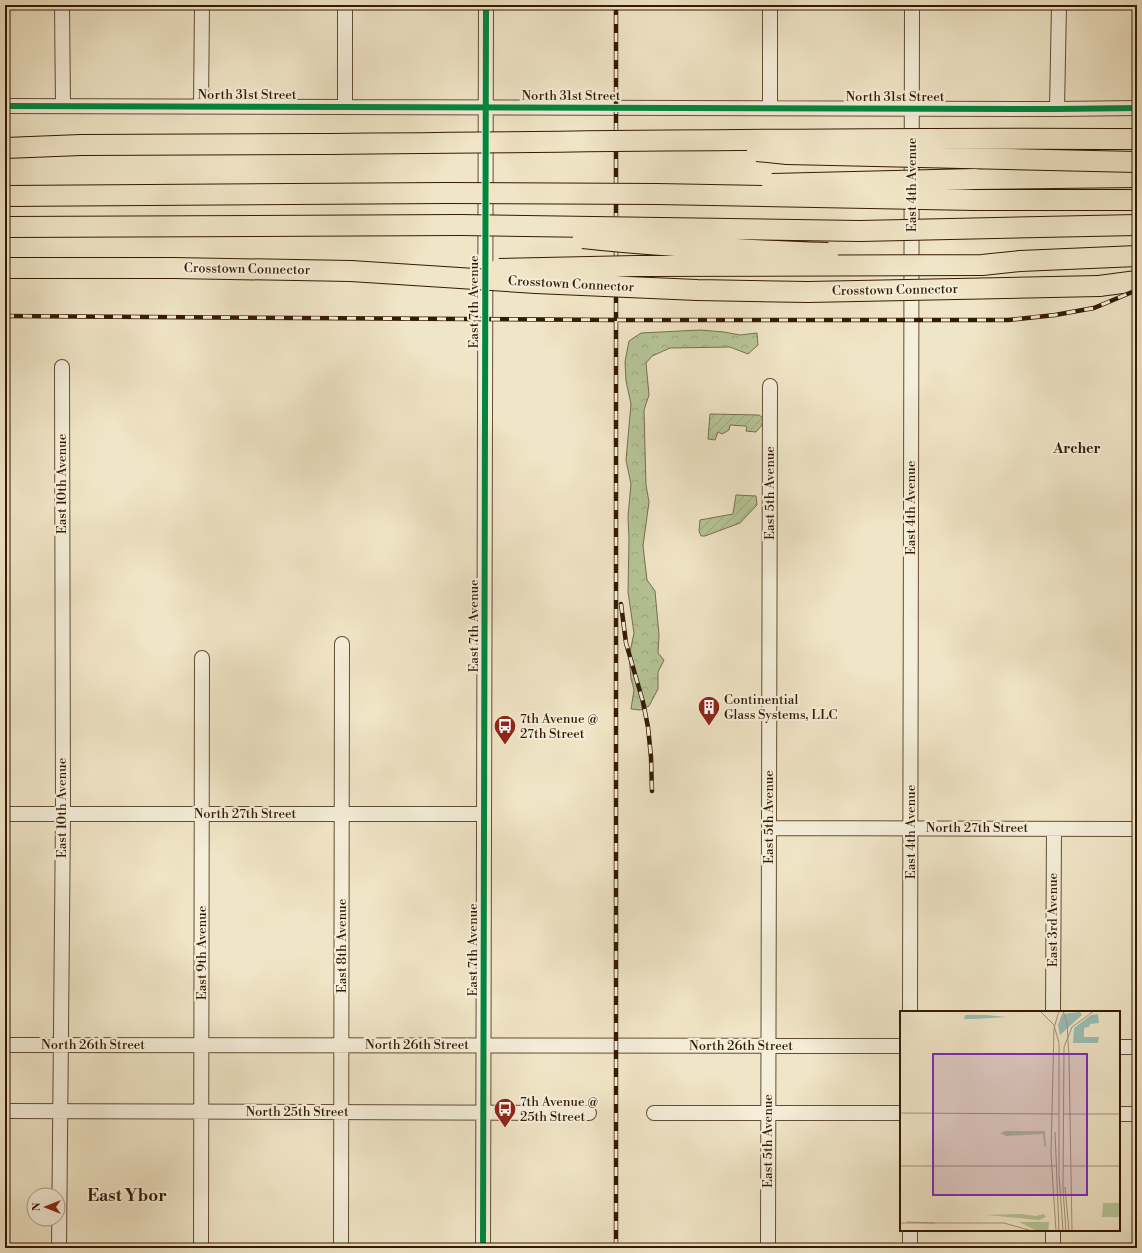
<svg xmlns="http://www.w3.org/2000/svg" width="1142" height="1253" viewBox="0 0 1142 1253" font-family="'Libre Bodoni',serif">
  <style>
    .forest { fill: url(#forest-crowns); stroke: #76704e }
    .garden { fill: url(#garden-furrows); stroke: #76704e }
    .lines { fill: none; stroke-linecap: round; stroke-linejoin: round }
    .minor-casing { stroke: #644d34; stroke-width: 16 }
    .highway-casing { stroke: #351a03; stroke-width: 22 }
    .minor { stroke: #f5eeda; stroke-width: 14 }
    .highway { stroke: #f0e5c6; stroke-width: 20 }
    .rail-casing { stroke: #351a03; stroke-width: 4.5 }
    .rail { stroke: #f5eeda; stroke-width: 3; stroke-dasharray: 9; stroke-linecap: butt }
    .highway-bridge-casing { stroke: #351a03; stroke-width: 22; stroke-linecap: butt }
    .highway-bridge { stroke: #f0e5c6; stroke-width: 20 }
    .cycleway-casing { stroke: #f5eeda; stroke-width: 8 }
    .cycleway { stroke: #00873e; stroke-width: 6 }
    .labels { text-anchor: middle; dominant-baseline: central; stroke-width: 4; stroke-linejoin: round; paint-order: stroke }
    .street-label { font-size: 13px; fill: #351a03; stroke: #f5eeda }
    .poi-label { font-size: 13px; fill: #351a03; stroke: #f5eeda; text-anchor: start }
    .neighbourhood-label { font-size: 14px; font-weight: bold; fill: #351a03; stroke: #f5eeda }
    .district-label { font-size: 17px; font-weight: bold; fill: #351a03; stroke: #f5eeda }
    .inset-road { fill: none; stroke: #a59478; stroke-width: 1 }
    .view { fill: #7b2cbf; fill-opacity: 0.15; stroke: #7b2cbf; stroke-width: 2 }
    .inset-edge { fill: none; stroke: #351a03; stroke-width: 2 }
  </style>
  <defs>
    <pattern id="forest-crowns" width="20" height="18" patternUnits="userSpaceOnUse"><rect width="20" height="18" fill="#b6c598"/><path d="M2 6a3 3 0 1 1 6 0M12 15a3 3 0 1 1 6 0" fill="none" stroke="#9da981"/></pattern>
    <pattern id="garden-furrows" width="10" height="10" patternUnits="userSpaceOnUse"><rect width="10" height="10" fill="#b6c598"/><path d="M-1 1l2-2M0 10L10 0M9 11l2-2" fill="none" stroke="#9da981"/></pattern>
  </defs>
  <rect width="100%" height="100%" fill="#f0e5c6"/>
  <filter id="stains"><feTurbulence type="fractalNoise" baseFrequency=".005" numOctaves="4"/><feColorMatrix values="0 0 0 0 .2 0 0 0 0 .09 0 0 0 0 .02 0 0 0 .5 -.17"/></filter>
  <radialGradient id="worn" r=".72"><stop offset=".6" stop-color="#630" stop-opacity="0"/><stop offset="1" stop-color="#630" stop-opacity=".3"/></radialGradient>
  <path class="forest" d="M700 330 724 332 740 335 757 333 758 345 748 354 730 347 670 348 652 356 646 363 649 395 644 410 646 485 649 502 643 546 647 580 655 591 659 635 658 653 664 660 658 672V689L649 706 640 710 631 709 634 690 631 678 629 657 634 633 628 592 629 540 628 516 631 484 626 460 631 404 626 381 625 362 629 341 641 333Z"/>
  <path class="garden" d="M710 414 759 415 763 418 762 425 756 432 746 431 747 427 745 426 730 425 729 430 722 434 718 432 715 440 708 439Z
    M736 495 756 496 757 505 740 523 705 536H701L699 531 700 520 733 514Z"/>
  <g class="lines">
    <g class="minor-casing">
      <path id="minor" d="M62 5 63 106
        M5 106 1057 109 1137 108
        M201 106 202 5
        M345 106V5
        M770 108V5
        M1057 109 1059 5
        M5 814H484
        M769 828 1137 829
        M910 1012 912 5
        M1053 1012 1054 829
        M5 1045 901 1046
        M1119 1047H1137
        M5 1111 589 1113
        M654 1113H901
        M1119 1114H1137
        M59 1248 63 814 62 367
        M201 1248 202 658
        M341 1248 342 644
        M483 1248 486 5
        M768 1248 770 386
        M910 1248V1230
        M1053 1248V1230"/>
    </g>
    <g class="highway-casing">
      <path id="highway" d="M5 148 81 145 312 144
        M975 179 1137 177
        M975 200H1137
        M5 227 460 225
        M1020 261 1137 256
        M5 268H173L351 271
        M1099 286 1137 281"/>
    </g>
    <use href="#minor" class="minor"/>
    <use href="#highway" class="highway"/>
    <g class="rail-casing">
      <path id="rail" d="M5 316 617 320H1008L1055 315 1094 308 1137 290
        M621 604 626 643 643 702 648 727 651 757 652 791
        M616 1248V5"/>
    </g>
    <use href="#rail" class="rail"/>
    <g class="highway-bridge-casing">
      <path id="highway-bridge" d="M312 144C587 142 862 137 1137 139
        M757 151 787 154 1137 162
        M772 184 975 179
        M5 196 446 193 657 194 975 200
        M460 225 860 231 1137 225
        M583 238C664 247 746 250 828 253
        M499 269 636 266 982 265 1020 261
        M351 271 536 283 697 290 808 292 1099 286"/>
    </g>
    <use href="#highway-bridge" class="highway-bridge"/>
    <g class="cycleway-casing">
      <path id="cycleway" d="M5 106 1057 109 1137 108
        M483 1248 486 5"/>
    </g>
    <use href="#cycleway" class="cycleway"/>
  </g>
  <defs>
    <g id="building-pin" transform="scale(1.15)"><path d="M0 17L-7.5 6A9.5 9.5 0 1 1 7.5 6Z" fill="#8f2418" stroke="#f5eeda"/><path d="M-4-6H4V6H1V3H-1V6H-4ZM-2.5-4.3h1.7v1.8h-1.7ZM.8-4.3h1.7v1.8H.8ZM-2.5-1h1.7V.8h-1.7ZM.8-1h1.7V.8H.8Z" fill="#fff"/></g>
    <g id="bus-pin" transform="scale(1.15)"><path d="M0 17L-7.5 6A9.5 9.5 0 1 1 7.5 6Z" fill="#8f2418" stroke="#f5eeda"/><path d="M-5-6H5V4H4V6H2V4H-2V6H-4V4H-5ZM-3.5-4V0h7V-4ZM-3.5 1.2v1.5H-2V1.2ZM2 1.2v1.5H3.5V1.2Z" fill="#fff"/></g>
  </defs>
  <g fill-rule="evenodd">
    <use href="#building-pin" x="709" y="707"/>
    <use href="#bus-pin" x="505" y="726"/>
    <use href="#bus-pin" x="505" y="1109"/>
  </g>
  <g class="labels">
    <g class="street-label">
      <text x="247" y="95">North 31st Street</text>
      <text x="571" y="96">North 31st Street</text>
      <text x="895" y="97">North 31st Street</text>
      <text transform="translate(912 185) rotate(-90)">East 4th Avenue</text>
      <text transform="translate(247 269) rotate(1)">Crosstown Connector</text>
      <text transform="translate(571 284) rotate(3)">Crosstown Connector</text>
      <text transform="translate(895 290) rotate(-1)">Crosstown Connector</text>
      <text transform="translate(474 302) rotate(-90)">East 7th Avenue</text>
      <text transform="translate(62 484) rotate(-90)">East 10th Avenue</text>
      <text transform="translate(770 493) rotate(-90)">East 5th Avenue</text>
      <text transform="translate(911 508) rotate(-90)">East 4th Avenue</text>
      <text transform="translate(474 626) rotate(-90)">East 7th Avenue</text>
      <text transform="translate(62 808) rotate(-90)">East 10th Avenue</text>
      <text x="245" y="814">North 27th Street</text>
      <text transform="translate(769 817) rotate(-90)">East 5th Avenue</text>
      <text x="977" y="828">North 27th Street</text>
      <text transform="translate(911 832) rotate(-90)">East 4th Avenue</text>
      <text transform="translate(1053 920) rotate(-90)">East 3rd Avenue</text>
      <text transform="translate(342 946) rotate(-90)">East 8th Avenue</text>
      <text transform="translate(473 950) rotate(-90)">East 7th Avenue</text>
      <text transform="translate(202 953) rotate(-90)">East 9th Avenue</text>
      <text x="93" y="1045">North 26th Street</text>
      <text x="417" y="1045">North 26th Street</text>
      <text x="741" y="1046">North 26th Street</text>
      <text x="297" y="1112">North 25th Street</text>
      <text transform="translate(768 1141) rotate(-90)">East 5th Avenue</text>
    </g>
    <g class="poi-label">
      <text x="724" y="700">Continential<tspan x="724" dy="15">Glass Systems, LLC</tspan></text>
      <text x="520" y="719">7th Avenue @<tspan x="520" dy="15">27th Street</tspan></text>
      <text x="520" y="1102">7th Avenue @<tspan x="520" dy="15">25th Street</tspan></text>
    </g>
    <g class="neighbourhood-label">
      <text x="1077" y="449">Archer</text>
    </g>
    <g class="district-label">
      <text x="127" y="1196">East Ybor</text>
    </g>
  </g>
  <g transform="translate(900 1011)">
    <rect width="220" height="220" fill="#f0e5c6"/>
    <path d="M203 192H220V206H202ZM119 211H149L148 220H137Z" fill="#b6c598"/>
    <path d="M106 120H145L146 136 144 135 143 123 106 125 100 122ZM121 203 136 205 144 203 146 206 139 209 86 204Z" fill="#b6c598"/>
    <path d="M180 1 182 4 160 24 158 14 162 3ZM198 3 199 12 190 13 189 16 184 17V26H199L198 32H173L174 17 191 4ZM65 4H86L107 6 74 8H64Z" fill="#9abfb8"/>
    <path class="inset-road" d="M140 0 154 14 159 32V164L163 220M163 0 167 12 169 47 172 220M0 102 159 103M163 103H220M155 121 159 220M0 155H157M163 155H220M165 176 169 220M7 211 35 212M0 212H104L132 220M156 220 151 143 154 17 159 0M166 220 163 179 164 36 172 16 194 0"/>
    <path class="view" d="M33 43H187V184H33Z"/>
    <rect width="220" height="220" class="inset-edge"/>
  </g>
  <rect width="1142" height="1253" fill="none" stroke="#f0e5c6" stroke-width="20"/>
  <rect x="6" y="6" width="1130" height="1241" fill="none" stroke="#351a03" stroke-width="2"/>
  <rect x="10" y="10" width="1122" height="1233" fill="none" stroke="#351a03"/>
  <g transform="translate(46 1207) rotate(270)"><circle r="19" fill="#f5eeda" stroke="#a89984"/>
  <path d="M0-3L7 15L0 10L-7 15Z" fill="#8f2418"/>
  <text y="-6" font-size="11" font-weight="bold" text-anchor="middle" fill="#351a03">N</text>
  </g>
  <rect width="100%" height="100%" filter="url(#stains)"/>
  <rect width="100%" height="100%" fill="url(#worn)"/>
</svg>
